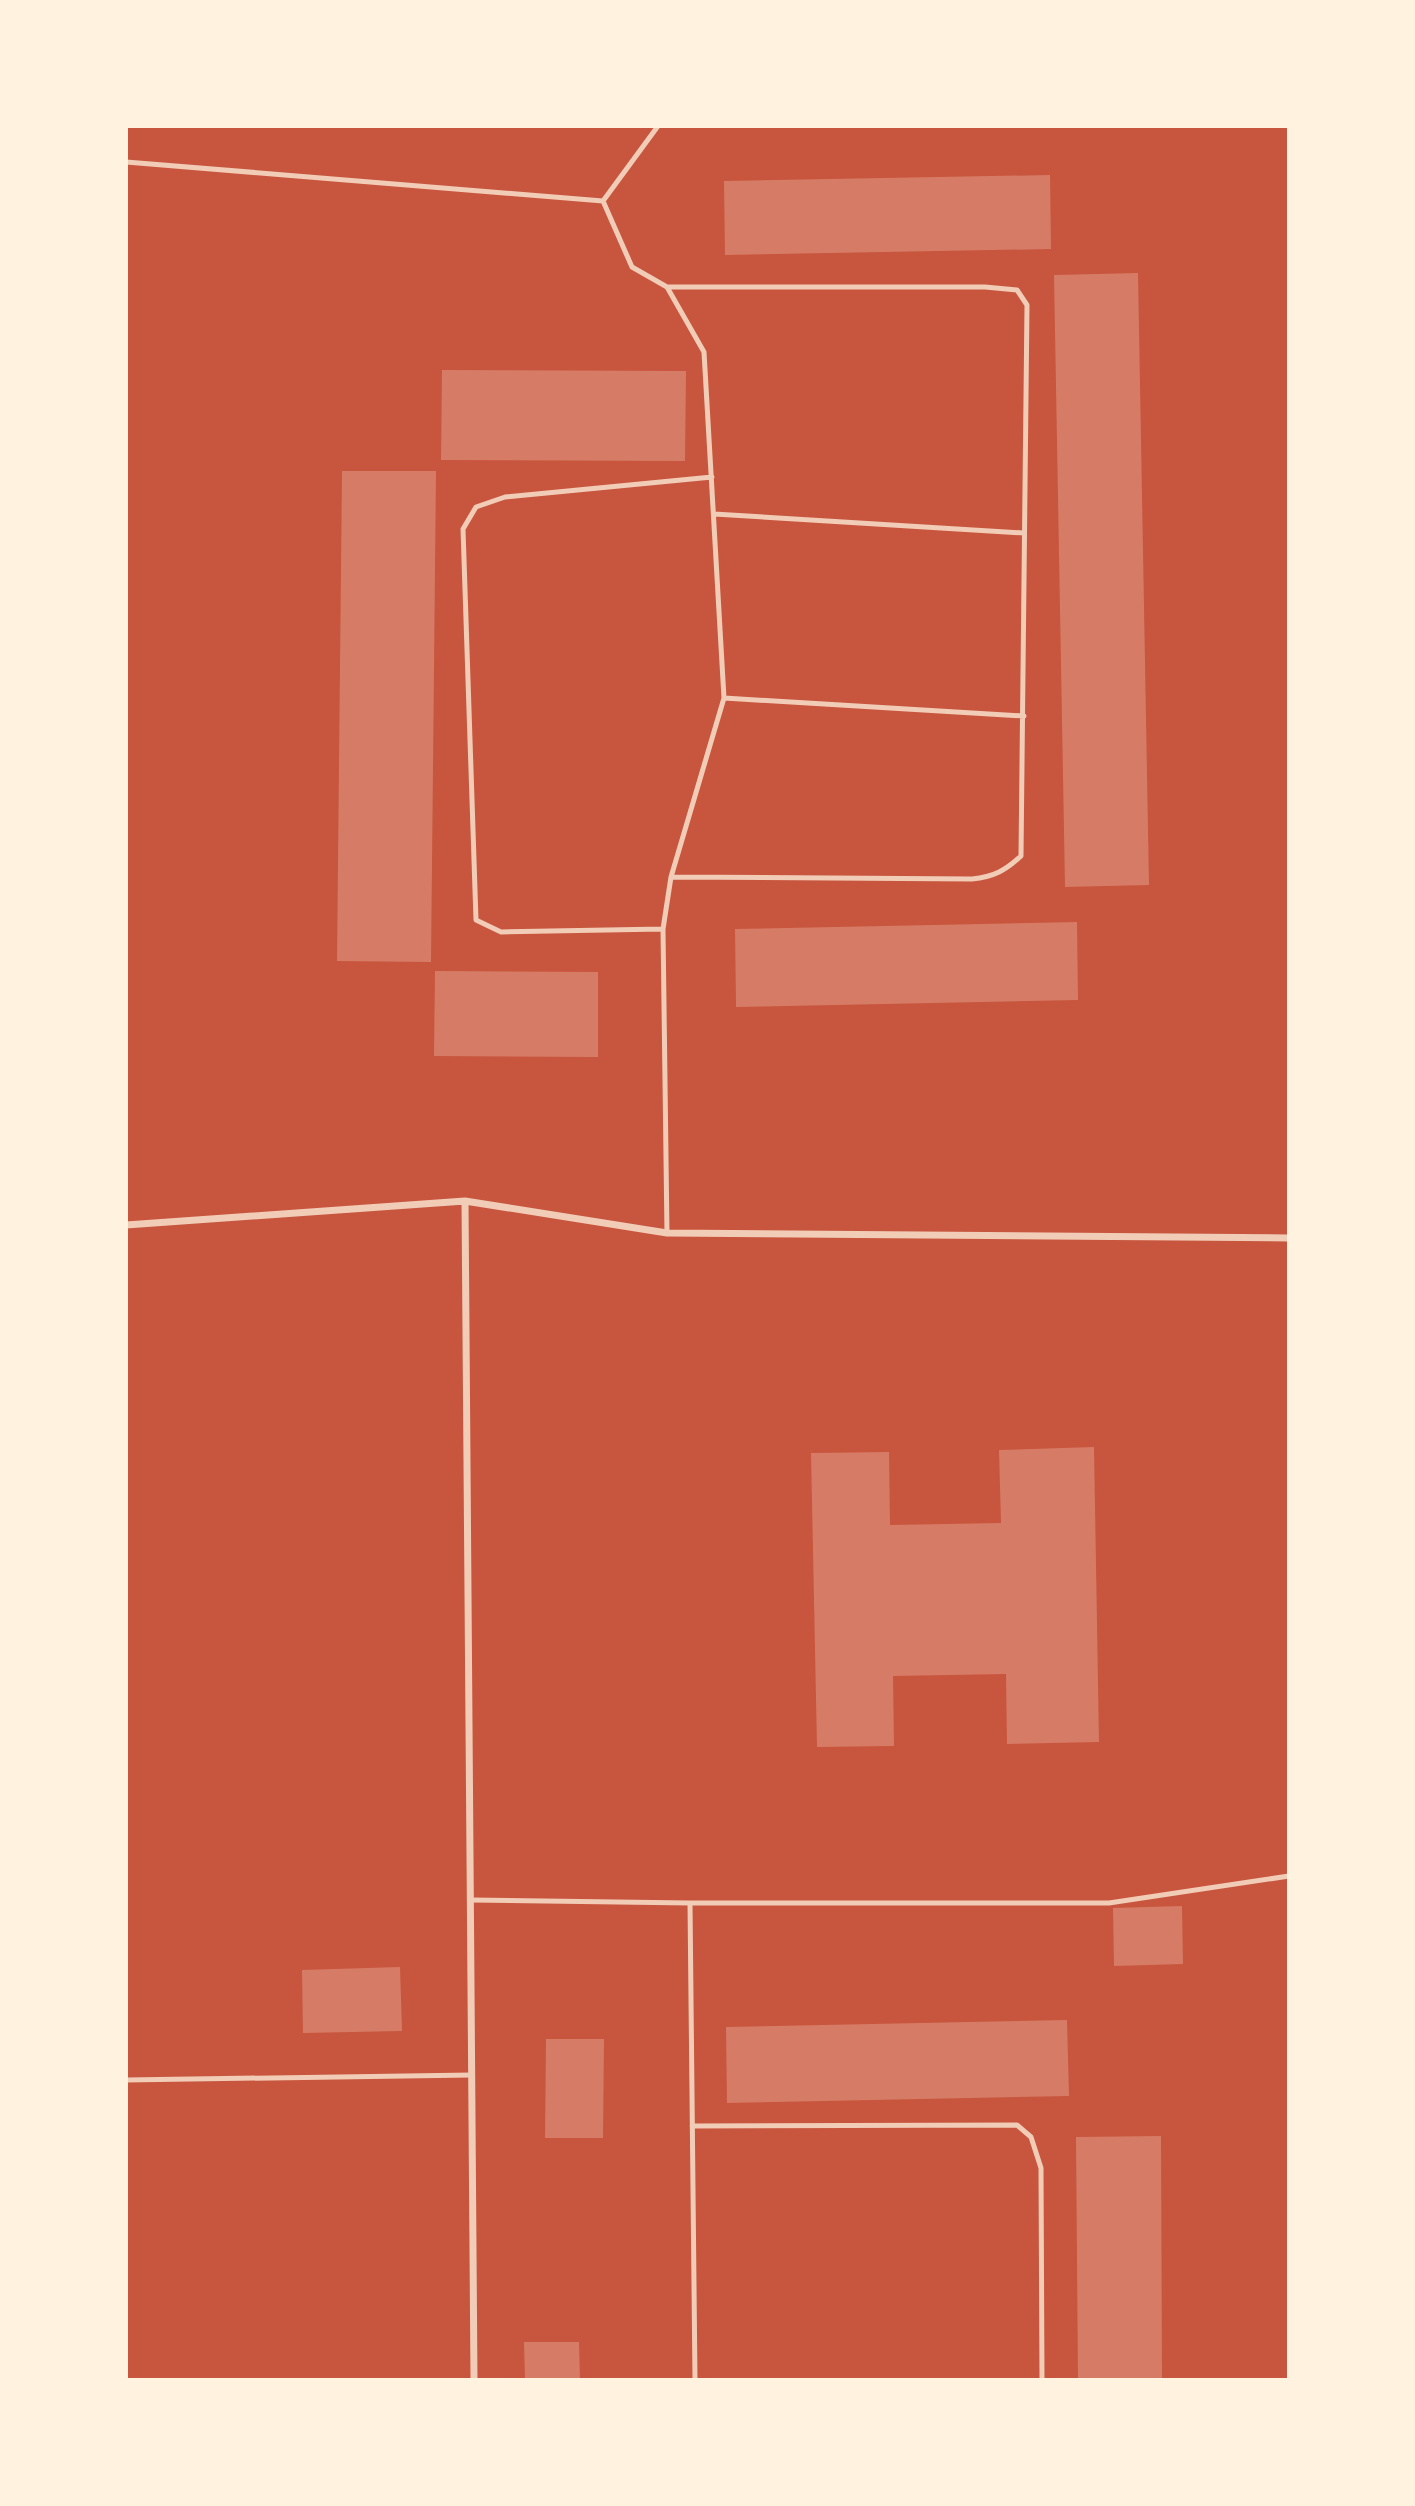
<svg xmlns="http://www.w3.org/2000/svg" width="1415" height="2506" viewBox="0 0 1415 2506" font-family="Commissioner,sans-serif">
  <style>
    .building { fill: #d67c66 }
    .lines { fill: none; stroke-linecap: round; stroke-linejoin: round }
    .service { stroke: #f1ccb7; stroke-width: 5 }
    .minor { stroke: #f1ccb7; stroke-width: 7 }
  </style>
  <rect width="100%" height="100%" fill="#c8553d"/>
  <path class="building" d="M1050 175 1051 249 725 255 724 181Z
    M1138 273 1149 885 1065 887 1054 275Z
    M442 370 686 371 685 461 441 460Z
    M342 471H436L431 962 337 961Z
    M1077 922 1078 1000 736 1007 735 929Z
    M435 971 598 972V1057L434 1056Z
    M1094 1447 1099 1742 1007 1744 1006 1674 893 1676 894 1746 817 1747 811 1453 889 1452 890 1525 1001 1523 999 1450Z
    M1182 1906 1183 1964 1114 1966 1113 1908Z
    M400 1967 402 2031 303 2033 302 1970Z
    M1067 2020 1069 2096 727 2103 726 2027Z
    M546 2039H604L603 2138H545Z
    M1161 2136 1162 2380H1078L1076 2137Z
    M524 2342H579L580 2380H525Z"/>
  <g class="lines">
    <path class="service" d="M126 162 603 201 658 126
      M603 201 632 267 667 287 704 352 724 698 671 877 663 929 667 1233
      M667 287H985L1017 290 1027 305 1021 856C1006 870 994 877 972 879L671 877
      M714 514 1024 533
      M724 698 1024 716
      M663 929 501 932 476 920 463 529 476 507 505 497 712 477
      M471 1900 690 1903H1109L1289 1876
      M690 1903 695 2380
      M126 2080 472 2075
      M692 2126 1017 2125 1031 2137 1041 2168 1042 2380"/>
    <path class="minor" d="M465 1201 474 2380
      M126 1225 465 1201 667 1233 1289 1238"/>
  </g>
  <rect width="1415" height="2506" fill="none" stroke="#fff3e0" stroke-width="256"/>
</svg>
